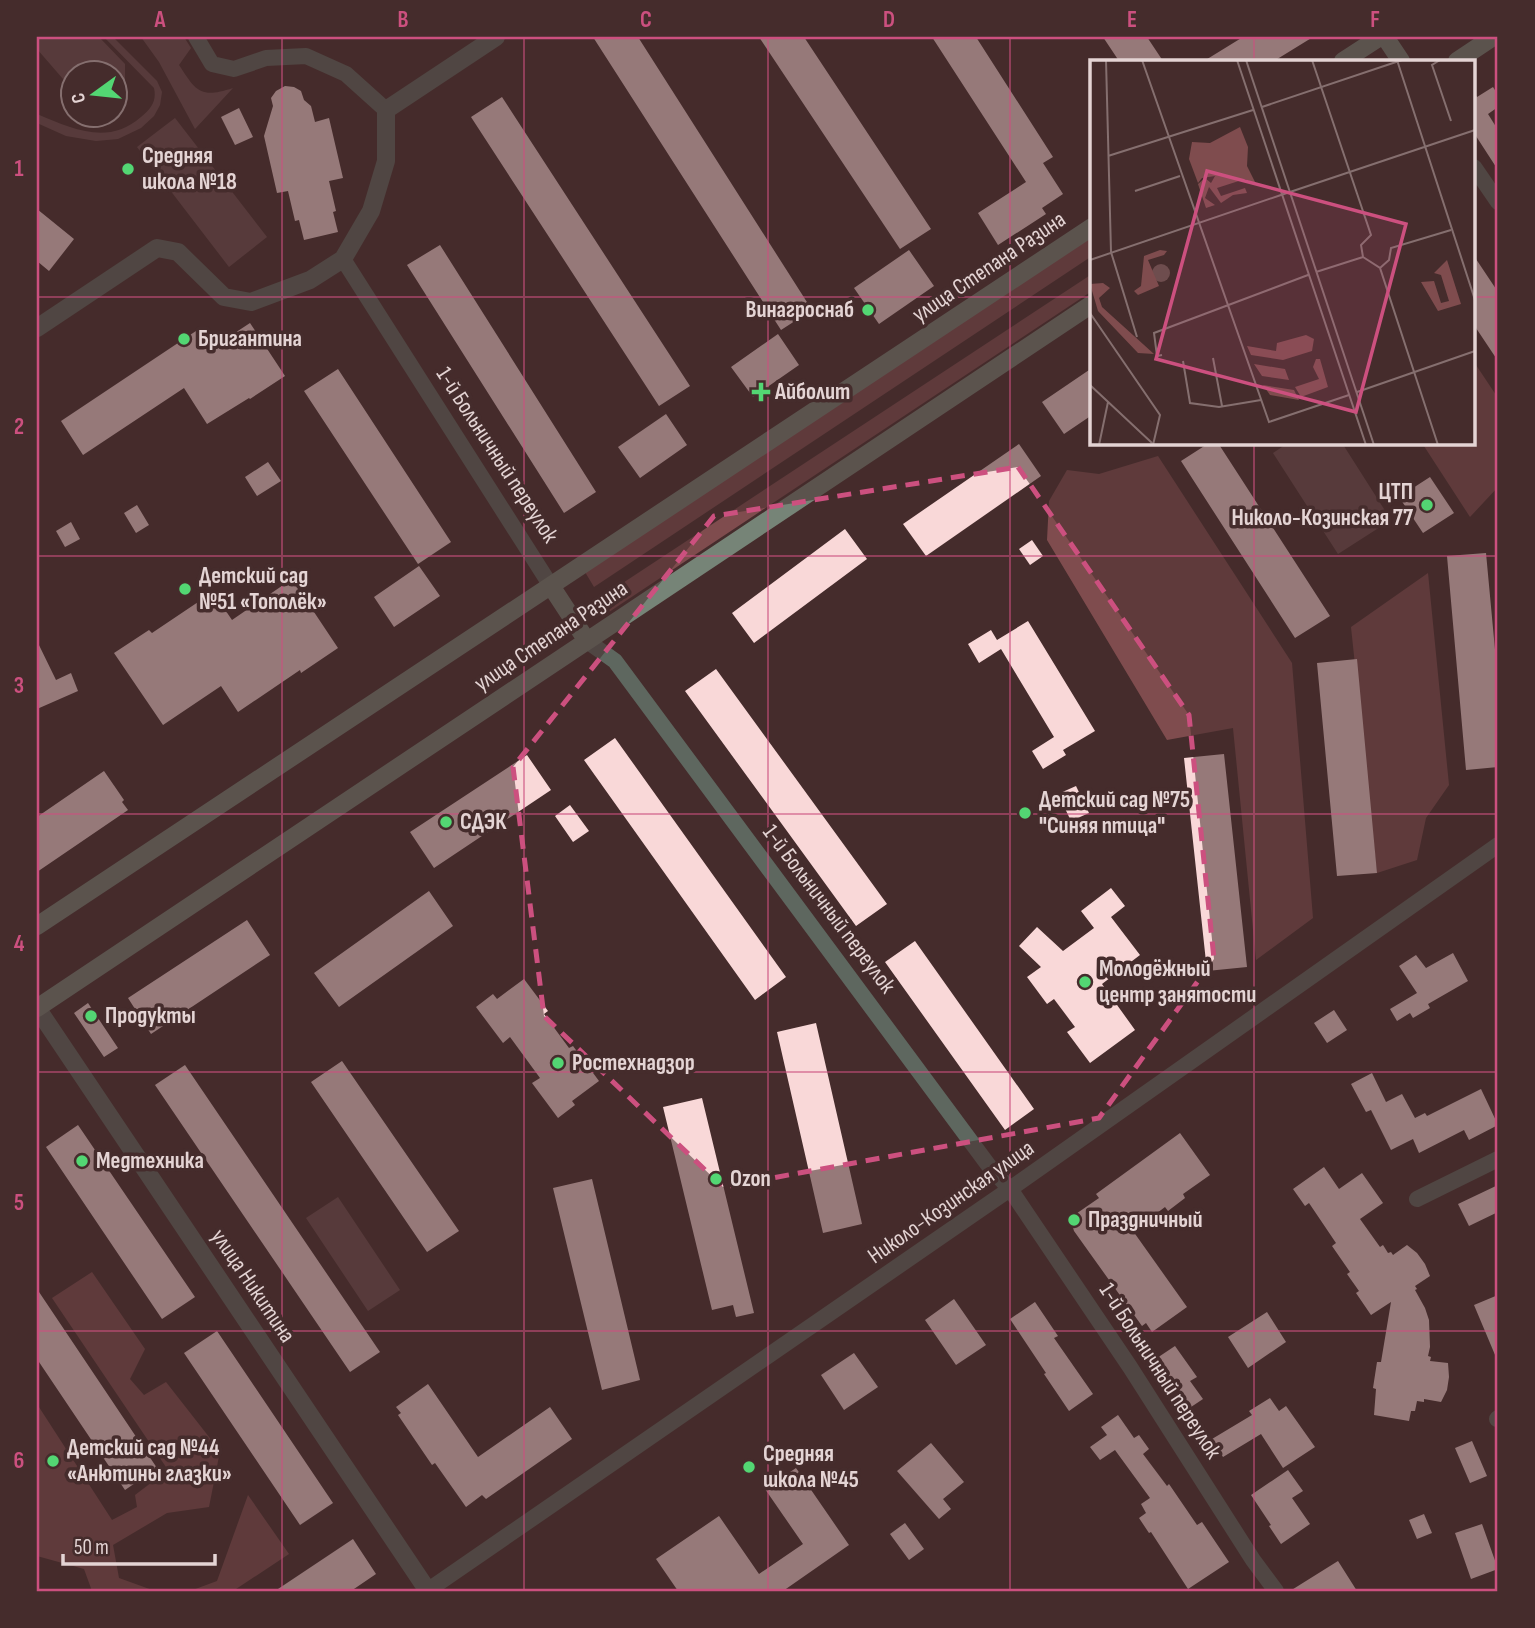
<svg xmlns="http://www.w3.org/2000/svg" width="1535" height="1628" viewBox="0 0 1535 1628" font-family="'Sofia Sans Condensed',sans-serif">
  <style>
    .green { fill: #6e4d4e }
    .forest { fill: #7f4c4e }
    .building { fill: #f9d8d8 }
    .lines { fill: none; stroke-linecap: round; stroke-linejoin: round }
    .minor { stroke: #5e675f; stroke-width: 16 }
    .tertiary { stroke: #5e675f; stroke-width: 18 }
    .secondary { stroke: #768477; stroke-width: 18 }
    .marked { fill: none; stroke: #cc507f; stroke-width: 5; stroke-dasharray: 14 9; stroke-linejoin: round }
    .grid { fill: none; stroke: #cc507f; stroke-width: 2; stroke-opacity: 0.55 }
    .poi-dot { fill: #53d673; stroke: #452c2c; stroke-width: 2.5 }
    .labels { text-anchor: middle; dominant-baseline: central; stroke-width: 7; stroke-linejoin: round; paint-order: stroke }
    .poi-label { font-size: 23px; font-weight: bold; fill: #e4d4d4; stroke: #452c2c; text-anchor: start }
    .street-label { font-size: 23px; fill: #e4d4d4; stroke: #452c2c }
    .inset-road { fill: none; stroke: #856f6f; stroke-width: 2 }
    .view { fill: #cc507f; fill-opacity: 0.15; stroke: #cc507f; stroke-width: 3.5 }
    .inset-edge { fill: none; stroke: #e4d4d4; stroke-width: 3.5 }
    .neatline { fill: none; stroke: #cc507f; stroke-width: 2.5 }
    .grid-label { font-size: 23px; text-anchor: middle; font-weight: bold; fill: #cc507f }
  </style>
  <rect width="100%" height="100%" fill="#452c2c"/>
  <path class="green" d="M37 37H99L125 64V81L117 99 116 74H74L73 88 70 87 37 49Z
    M104 37H113L157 81 162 92 160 105 154 116 141 128 118 139 96 141 66 136 37 123V114C73 129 108 146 141 117 151 109 157 101 154 88Z
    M141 37H184L191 48 179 65C196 91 200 99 233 88L195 129 159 62Z
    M175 118 267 237 229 267 137 147Z
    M1288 443H1342L1391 520 1338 554 1273 453Z
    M338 1197 400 1290 368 1311 306 1218Z"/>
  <path class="forest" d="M1092 237V256L594 587 585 572Z
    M1092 274V291L606 614 597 600Z
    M1474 362 1498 398V487L1470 517 1422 443H1474Z
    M1158 456 1292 663 1313 918 1256 960 1233 728 1167 740 1047 540 1049 501 1067 470 1099 474Z
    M1428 573 1449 785 1426 818 1417 860 1377 873 1351 627Z
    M92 1272 145 1349 130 1379 144 1395 166 1382 220 1451 209 1507 167 1513 113 1545 119 1578 155 1591H92L84 1569 37 1556V1404L112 1520 137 1507 135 1495 168 1470 52 1298Z
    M248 1495 289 1554 233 1591H190L217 1581Z"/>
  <path class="building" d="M593 37H638L812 310 781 330Z
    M759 37H804L931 229 900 249Z
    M932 37H976L1053 157 1043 163 1063 194 1042 208 1046 214 998 245 978 213 1026 182Z
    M1103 37H1147L1163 61H1119Z
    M1243 37H1313L1274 61H1204Z
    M285 86 294 87 301 91 304 100 311 106 315 122 329 118 343 178 329 181 336 211 333 212 338 232 304 240 299 220 295 221 288 191 277 193 264 136 273 106 271 98 276 91Z
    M1493 87 1498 95V107L1488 114 1498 130V170L1474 133V93L1477 97Z
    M502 97 690 386 659 406 471 117Z
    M239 108 253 137 235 145 221 117Z
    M37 209 74 239 49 271 37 261Z
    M440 245 596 492 564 513 407 265Z
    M909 250 934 286 879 324 854 288Z
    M1474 256 1498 292V361L1474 325Z
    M250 323 285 376 250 399 249 398 207 424 184 388 83 455 61 421 202 327 215 346Z
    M778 334 799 365 753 397 731 367Z
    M1092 368V415L1064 434 1042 402Z
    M338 369 451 542 418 564 304 391Z
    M666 414 687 445 640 478 618 447Z
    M1209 443H1218L1330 616 1295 638 1181 461Z
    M1019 444 1041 476 926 556 903 524Z
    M268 462 281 481 257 496 245 477Z
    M1430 477 1454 513 1423 533 1399 497Z
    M137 505 149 525 136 533 124 513Z
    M71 522 80 539 65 547 56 531Z
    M845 529 867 559 754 643 732 613Z
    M1032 540 1043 556 1030 565 1019 549Z
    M1486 553 1498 682V767L1466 770 1447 556Z
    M419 566 440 596 394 627 374 597Z
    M292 579 338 648 301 673 300 670 238 712 221 686 163 725 114 653 149 630 152 633 213 592 232 620Z
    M1028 621 1095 731 1063 750 1066 755 1043 769 1032 751 1054 737 1001 649 979 663 968 644 991 630 997 640Z
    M37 641 56 680 71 673 78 691 37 709Z
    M1357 659 1377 873 1337 876 1317 663Z
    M716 669 887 904 856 926 685 691Z
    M615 738 786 977 755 1000 584 760Z
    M1224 754 1247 967 1207 971 1184 758Z
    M527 755 551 790 434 868 410 832Z
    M104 771 124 800 122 802 128 810 37 872V817Z
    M1076 786 1089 813 1071 821 1058 794Z
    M570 805 589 831 573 842 555 816Z
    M1111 888 1125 906 1111 917 1140 955 1102 984 1135 1030 1090 1063 1067 1032 1075 1027 1054 999 1047 1004 1027 977 1041 967 1019 946 1037 927 1063 951 1094 928 1081 911Z
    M429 891 453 926 339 1007 314 973Z
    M247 920 270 955 151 1034 128 998Z
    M915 941 1034 1109 1005 1130 885 962Z
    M1453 953 1468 981 1428 1004 1430 1008 1413 1018 1410 1013 1397 1021 1390 1009 1417 993 1399 966 1416 955 1426 968Z
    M524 979 548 1011 544 1014 569 1048 573 1046 599 1081 572 1101 575 1105 558 1118 532 1083 540 1078 510 1037 503 1043 476 1007 493 994 497 999Z
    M88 1003 118 1048 104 1057 74 1013Z
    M1334 1010 1347 1030 1327 1043 1314 1023Z
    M816 1023 862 1224 823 1233 777 1032Z
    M342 1061 459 1231 427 1252 311 1082Z
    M185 1065 380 1352 350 1372 155 1085Z
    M1372 1073 1386 1102 1402 1094 1415 1118 1425 1113 1427 1116 1481 1089 1498 1125 1469 1140 1464 1130 1419 1153 1413 1139 1391 1150 1371 1110 1366 1112 1351 1084Z
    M702 1098 754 1313 736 1317 733 1305 712 1310 663 1107Z
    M78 1125 195 1297 162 1319 46 1147Z
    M1180 1133 1210 1175 1183 1194 1185 1198 1168 1211 1165 1207 1133 1231 1187 1307 1152 1332 1146 1323 1142 1326 1094 1259 1074 1231 1070 1218 1099 1198 1096 1194Z
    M1324 1167 1339 1189 1362 1173 1383 1203 1360 1219 1380 1247 1383 1245 1388 1253 1391 1252 1393 1255 1407 1245 1417 1253 1425 1264 1430 1276 1415 1286 1417 1289 1415 1290 1425 1308 1429 1320 1430 1347 1428 1356 1431 1357 1430 1361 1448 1363 1449 1377 1447 1390 1441 1402 1424 1399V1402L1417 1401 1415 1411H1411L1409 1421 1374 1415 1376 1389 1373 1388 1377 1362H1381L1391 1302 1371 1315 1356 1293 1359 1291 1347 1274 1350 1272 1332 1246 1336 1243 1309 1203 1305 1206 1293 1189Z
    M592 1179 640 1380 602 1390 553 1188Z
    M1498 1185V1212L1469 1226 1458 1204Z
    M37 1289 157 1468 125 1490 37 1359Z
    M1498 1295V1362L1474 1305Z
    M954 1299 986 1345 956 1365 925 1320Z
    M1035 1302 1058 1336 1054 1338 1093 1394 1069 1411 1044 1374 1046 1373 1010 1319Z
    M1267 1312 1286 1342 1248 1368 1228 1337Z
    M217 1331 333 1503 300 1525 184 1353Z
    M1175 1346 1197 1377 1190 1381 1203 1399 1185 1411 1151 1362Z
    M854 1353 878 1387 844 1410 821 1375Z
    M428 1384 478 1457 550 1407 572 1439 486 1499 482 1495 466 1507 435 1463 432 1465 398 1415 401 1413 396 1407Z
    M1270 1398 1279 1411 1286 1406 1315 1447 1283 1468 1261 1434 1223 1457 1212 1439 1252 1415 1249 1411Z
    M1118 1415 1134 1438 1139 1435 1149 1449 1143 1454 1167 1486 1169 1484 1197 1525 1202 1522 1229 1562 1188 1589 1151 1532 1149 1533 1139 1518 1146 1513 1141 1504 1150 1498 1115 1450 1100 1460 1090 1447 1107 1435 1101 1427Z
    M1472 1441 1487 1476 1470 1483 1455 1448Z
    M931 1443 964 1482 943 1499 951 1509 939 1519 897 1471Z
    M796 1468 849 1545 783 1591H678L656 1559 719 1516 759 1574 803 1544 765 1489Z
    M1288 1470 1303 1491 1292 1498 1310 1524 1281 1544 1269 1526 1271 1525 1251 1495Z
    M1424 1514 1432 1533 1417 1539 1409 1520Z
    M905 1523 924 1549 909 1560 890 1534Z
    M1482 1524 1498 1569 1471 1579 1455 1533Z
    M353 1539 376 1574 351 1591H275Z
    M1338 1561 1357 1591H1290Z"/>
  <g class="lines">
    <path class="minor" d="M196 37 212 64 234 69 266 58 306 56 346 74 386 110
      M1474 167 1498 202
      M343 259 551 586
      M587 641 615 661 989 1166 1010 1189 1130 1367 1253 1560 1276 1591
      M1417 1199 1498 1159
      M1497 1419 1498 1418
      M427 1591 1010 1189 1498 845"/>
    <path class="tertiary" d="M37 328 157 248 178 252 224 297 251 302 310 280 343 259 371 211 386 161V110L496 37
      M37 1008 428 1591"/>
    <path class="secondary" d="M1385 37 1401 61
      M1343 61 1380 37
      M1457 61 1493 37
      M551 586 587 641
      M37 926 1092 227
      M37 1008 1092 304"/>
  </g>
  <path d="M0 0H1535V1628H0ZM1018 467 1189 715 1214 959 1099 1118 723 1187 544 1016 513 767 714 516Z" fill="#452c2c" fill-opacity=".55" fill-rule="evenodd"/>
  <path class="marked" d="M1018 467 1189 715 1214 959 1099 1118 723 1187 544 1016 513 767 714 516Z"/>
  <path class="grid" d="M282 37V1591M524 37V1591M768 37V1591M1010 37V1591M1254 37V61M37 297H1092M1474 297H1498M1254 443V1591M37 556H1498M37 814H1498M37 1072H1498M37 1331H1498"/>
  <g class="poi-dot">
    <circle cx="128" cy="169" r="7"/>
    <circle cx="868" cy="310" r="7"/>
    <circle cx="184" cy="339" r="7"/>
    <path d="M757.5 381.5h7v7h7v7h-7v7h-7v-7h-7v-7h7z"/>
    <circle cx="1427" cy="505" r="7"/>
    <circle cx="185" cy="589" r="7"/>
    <circle cx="1025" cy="813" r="7"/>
    <circle cx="446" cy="822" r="7"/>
    <circle cx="1085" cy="982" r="7"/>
    <circle cx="91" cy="1016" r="7"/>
    <circle cx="558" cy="1063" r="7"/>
    <circle cx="82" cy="1161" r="7"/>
    <circle cx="716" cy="1179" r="7"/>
    <circle cx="1074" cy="1220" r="7"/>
    <circle cx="53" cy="1461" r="7"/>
    <circle cx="749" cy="1467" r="7"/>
  </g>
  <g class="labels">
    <g class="poi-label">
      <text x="142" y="156">Средняя<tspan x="142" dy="26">школа №18</tspan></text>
      <text x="854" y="310" text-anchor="end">Винагроснаб</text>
      <text x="198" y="339">Бригантина</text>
      <text x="775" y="392">Айболит</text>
      <text x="1413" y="492" text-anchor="end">ЦТП<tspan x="1413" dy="26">Николо-Козинская 77</tspan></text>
      <text x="199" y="576">Детский сад<tspan x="199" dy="26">№51 «Тополёк»</tspan></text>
      <text x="1039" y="800">Детский сад №75<tspan x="1039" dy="26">"Синяя птица"</tspan></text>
      <text x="460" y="822">СДЭК</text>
      <text x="1099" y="969">Молодёжный<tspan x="1099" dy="26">центр занятости</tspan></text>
      <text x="105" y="1016">Продукты</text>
      <text x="572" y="1063">Ростехнадзор</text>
      <text x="96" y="1161">Медтехника</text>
      <text x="730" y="1179">Ozon</text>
      <text x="1088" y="1220">Праздничный</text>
      <text x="67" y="1448">Детский сад №44<tspan x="67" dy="26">«Анютины глазки»</tspan></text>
      <text x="763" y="1454">Средняя<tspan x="763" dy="26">школа №45</tspan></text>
    </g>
    <g class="street-label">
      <text transform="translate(989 267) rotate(-34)">улица Степана Разина</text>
      <text transform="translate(497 455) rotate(57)">1-й Больничный переулок</text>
      <text transform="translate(551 636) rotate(-34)">улица Степана Разина</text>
      <text transform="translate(829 909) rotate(53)">1-й Больничный переулок</text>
      <text transform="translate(951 1202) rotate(-35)">Николо-Козинская улица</text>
      <text transform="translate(253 1286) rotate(56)">улица Никитина</text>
      <text transform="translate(1160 1371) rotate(57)">1-й Больничный переулок</text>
    </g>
  </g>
  <g transform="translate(1090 60)">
    <rect width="385" height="385" fill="#452c2c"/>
    <path d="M62 213a9 9 0 1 1 18 0a9 9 0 1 1-18 0Z" fill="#6e4d4e"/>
    <path d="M150 67 158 87 157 106 166 124 155 119 127 128 131 136 155 128 157 133 143 135 131 143 119 127 115 138 125 145 116 148 108 124 115 118 121 123 125 116 112 118 108 123 99 99 102 82 120 83ZM70 190 77 191 74 195 58 200 69 226 48 235 44 231 51 226 54 196ZM357 200 371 244 348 251 331 222 344 221 351 243 359 241 351 215 344 213ZM13 223 20 228 9 238 12 247 64 294 48 293 8 251 0 224ZM216 275 224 279 222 291 193 300 161 295 157 286 186 291 187 283ZM226 299H230L238 327 211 337 205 327 229 319 223 307ZM164 304 195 309 199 320 172 316ZM173 325 204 330 209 340 180 335Z" fill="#7f4c4e"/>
    <path class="inset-road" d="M16 0 21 192 47 277M52 0 179 362 259 335M147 0 276 385M156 0 284 385M222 0 281 175 271 185 273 197 290 208 348 385M307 0 385 240M350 0 342 5 361 61M172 47 312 0M18 96 163 50M45 131 90 116M191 135 385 70M0 200 191 135M290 208 299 200 301 188 361 170M226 212 273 197M0 253 70 355 63 385M72 295 67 296 64 273 218 215M123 298 132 346M93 301 100 343 129 347 171 340M0 325 62 383M267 332 385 291M9 385 18 342"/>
    <path class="view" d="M117 111 316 164 266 352 66 299Z"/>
    <rect width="385" height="385" class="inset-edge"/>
  </g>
  <rect width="1535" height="1628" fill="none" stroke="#452c2c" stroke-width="77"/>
  <g transform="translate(94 94) rotate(255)"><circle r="33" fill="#452c2c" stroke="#856f6f" stroke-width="2"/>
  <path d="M0-5L12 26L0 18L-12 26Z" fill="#53d673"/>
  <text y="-10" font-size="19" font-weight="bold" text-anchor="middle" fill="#e4d4d4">С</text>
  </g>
  <path d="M63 1554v10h152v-10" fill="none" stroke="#e4d4d4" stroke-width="3.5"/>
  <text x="74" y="1554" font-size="21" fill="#e4d4d4" stroke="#452c2c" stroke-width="5" paint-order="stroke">50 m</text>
  <rect x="38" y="38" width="1458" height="1552" class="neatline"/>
  <g class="grid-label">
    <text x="160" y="27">A</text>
    <text x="403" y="27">B</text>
    <text x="646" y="27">C</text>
    <text x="889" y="27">D</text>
    <text x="1132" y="27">E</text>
    <text x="1375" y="27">F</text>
    <text x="19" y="176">1</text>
    <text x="19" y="434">2</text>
    <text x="19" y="693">3</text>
    <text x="19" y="951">4</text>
    <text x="19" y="1210">5</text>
    <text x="19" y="1468">6</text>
  </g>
</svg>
